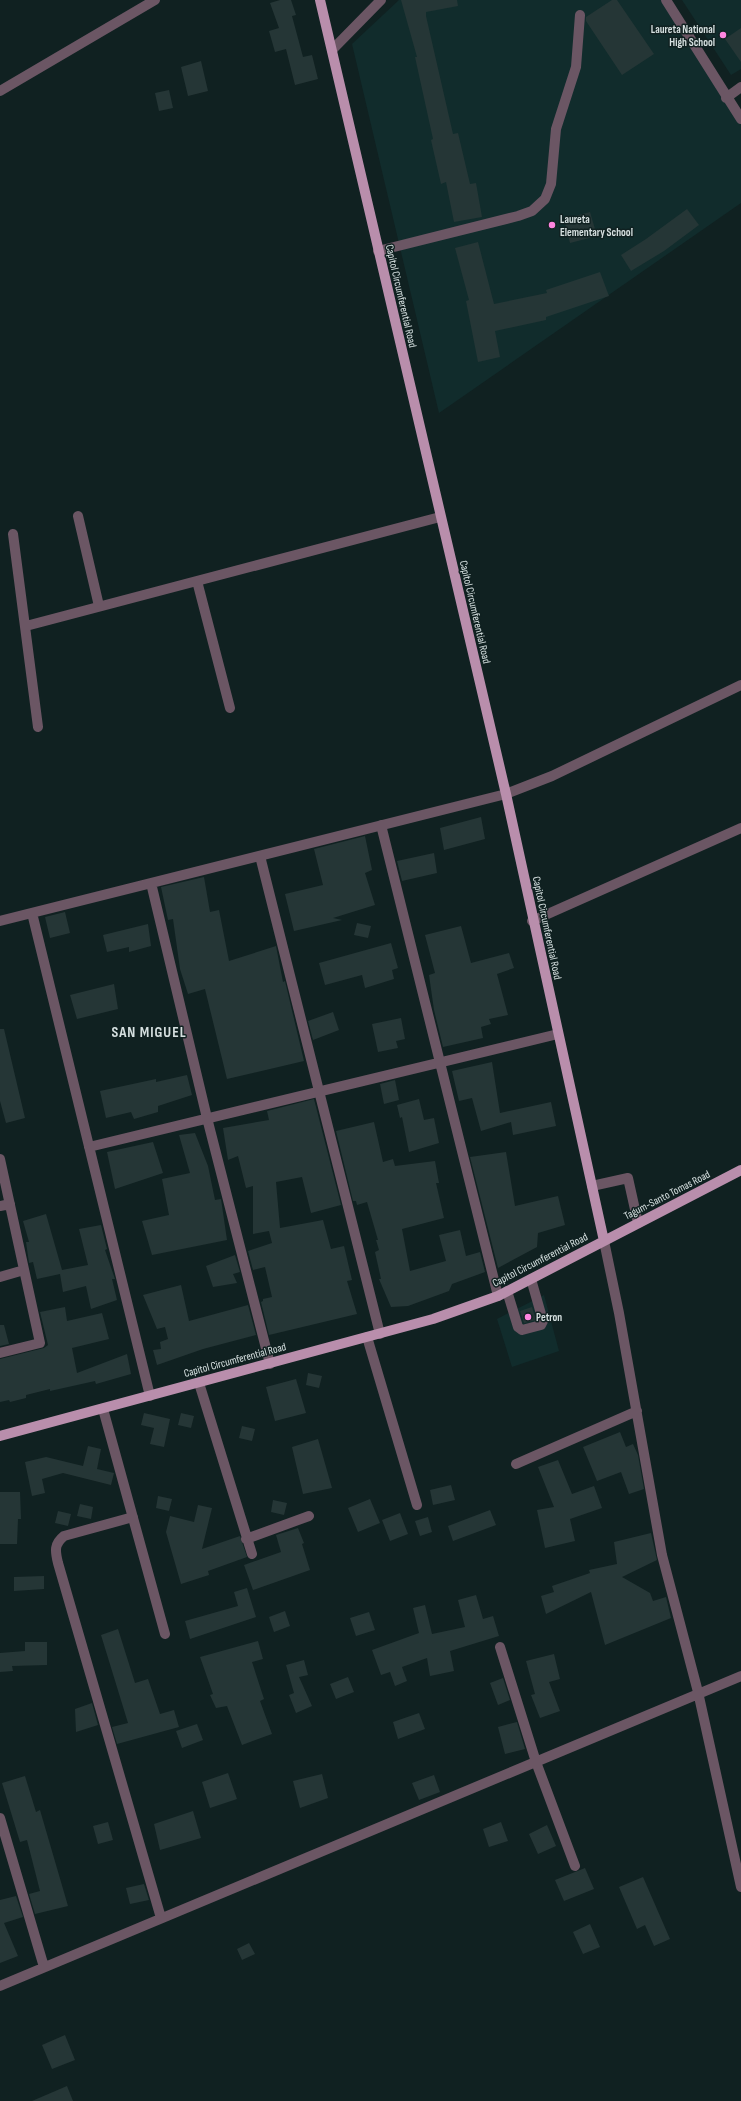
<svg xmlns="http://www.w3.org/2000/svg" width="741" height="2101" viewBox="0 0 741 2101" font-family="'Sofia Sans Condensed',sans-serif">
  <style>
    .built { fill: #112c2c }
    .building { fill: #253636 }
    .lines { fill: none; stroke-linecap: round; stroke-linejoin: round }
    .minor { stroke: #6b5664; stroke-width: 10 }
    .major { stroke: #b98eac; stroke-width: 10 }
    .poi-dot { fill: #fe85df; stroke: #102121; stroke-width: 1.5 }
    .labels { text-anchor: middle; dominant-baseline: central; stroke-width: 3; stroke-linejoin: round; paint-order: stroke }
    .poi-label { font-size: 11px; font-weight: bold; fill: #d6e0e0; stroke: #102121; text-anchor: start }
    .street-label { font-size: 11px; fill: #d6e0e0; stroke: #102121 }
    .district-label { font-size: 15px; font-weight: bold; letter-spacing: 1px; fill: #d6e0e0; stroke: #102121 }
  </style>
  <rect width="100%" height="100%" fill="#102121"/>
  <path class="built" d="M399 0H661L741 120V203L439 413 352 44Z
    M682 0H741V69L731 75Z
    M544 1295 559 1351 512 1367 497 1319Z"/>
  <path class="building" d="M280 0H291L296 15 292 16 303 57 312 55 318 79 295 85 286 49 275 52 269 31 279 28 270 3Z
    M401 0H457L458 6 426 12V16L453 134 458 133 470 184 476 183 482 217 454 222 446 182 441 184 431 140 433 139 415 57H417Z
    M612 0H617L654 54 622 75 586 21V17Z
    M741 28V62L725 39Z
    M201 61 208 91 188 96 181 67Z
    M169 90 173 108 159 111 155 93Z
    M687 209 699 225 664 251 631 271 621 255 646 239Z
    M590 212 597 236 570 243 564 219Z
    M478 242 494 304 547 293 546 290 600 272 609 296 546 317V320L495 331 500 357 478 362 466 301 469 300 455 248Z
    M481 817 485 839 444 850 440 828Z
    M365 836 372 870 365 873 375 905 333 918 342 920 294 931 285 894 323 885 314 849Z
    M434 853 437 873 402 881 397 861Z
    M204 877 210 912 219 910 229 961 276 946 283 982 285 981 304 1061 227 1079 205 989 188 994 180 969 173 919 168 920 161 887Z
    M65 912 70 933 50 938 45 917Z
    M357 923 371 926 368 938 354 935Z
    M148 924 151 946 129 952V947L107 952 103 935Z
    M461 926 471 963 509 953 514 968 497 974 508 1015 489 1019 491 1024 481 1027 483 1038 443 1047 434 1010 429 975 435 973 425 935Z
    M391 943 398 968 392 970 394 979 365 988 362 975 325 985 319 963Z
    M114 984 118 1009 77 1019 70 995Z
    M333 1012 339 1030 313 1040 308 1021Z
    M401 1018 405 1039 396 1041 398 1048 378 1052 372 1024Z
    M0 1029H4L25 1118 6 1123 0 1101Z
    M492 1062 500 1113 551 1102 556 1126 513 1135 511 1122 481 1131 472 1098 459 1101 452 1071Z
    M187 1075 192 1095 158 1106V1112L134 1119 131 1112 106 1118 100 1091 156 1079V1082Z
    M395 1080 399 1100 384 1104 380 1084Z
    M314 1099 341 1205 311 1213 302 1177 276 1182 280 1228 323 1220 331 1249 344 1246 352 1280 347 1281 357 1314 269 1335 261 1302 263 1301V1299L272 1297 265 1267 253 1270 248 1251 272 1243 269 1231 253 1234V1186L246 1188 238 1156 228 1160 223 1128 269 1120 267 1111Z
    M419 1099 424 1120 434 1118 439 1143 409 1152 402 1117 400 1118 397 1105Z
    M374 1122 383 1162 393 1159 395 1166 435 1161 439 1183H436L444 1218 402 1229 410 1271 446 1261 439 1235 460 1230 466 1256 480 1252 485 1272 452 1284 449 1291 408 1306 391 1307 379 1279H381L375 1252 379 1250 376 1240H378L367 1202 357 1205 356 1201H353L336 1131Z
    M195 1133 208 1166 215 1200 221 1199 227 1240 152 1255 142 1221 169 1215 162 1179 190 1173 179 1135Z
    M153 1142 163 1173 115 1189 107 1152Z
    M506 1152 515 1206 558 1196 565 1225 538 1233 537 1247 498 1268 470 1157Z
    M46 1214 62 1270 88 1265 79 1229 101 1225 107 1249 105 1250 115 1279H112L117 1300 91 1309 86 1286 63 1292 60 1274 37 1279 33 1262 29 1263 26 1242H29L23 1221Z
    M235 1255 240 1272 233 1274 237 1283 213 1287 206 1266Z
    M181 1285 189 1321 248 1305 256 1335 203 1349 157 1365 153 1350 161 1349 160 1342 168 1339 165 1327 157 1329 143 1295Z
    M65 1307 67 1321 102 1313 109 1339 72 1348 77 1373 127 1354 131 1374 96 1384 95 1381 50 1391V1389L26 1395V1398L10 1402 9 1400 0 1402V1359L44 1348 48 1345 40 1312Z
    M532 1307 536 1320 524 1323 520 1311Z
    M0 1325H4L9 1344 0 1346Z
    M308 1373 322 1376 319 1388 306 1385Z
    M296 1379 306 1413 275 1421 266 1387Z
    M144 1413 170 1419 164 1447 150 1444 154 1428 141 1425Z
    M181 1413 194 1416 191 1428 178 1425Z
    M242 1426 255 1429 252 1441 239 1438Z
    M620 1432 626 1447 633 1444 638 1455 644 1489 629 1494 621 1472 597 1481 583 1447Z
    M318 1439 332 1488 303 1494 292 1447Z
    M88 1446 101 1449 97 1469 114 1473 111 1485 63 1473 42 1479 45 1493 32 1496 25 1462 46 1457 83 1466Z
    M558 1460 572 1494 594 1486 602 1508 570 1519 575 1541 545 1548 537 1510 554 1507 538 1467Z
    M451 1485 455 1500 433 1505 430 1490Z
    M0 1492H20L21 1519H18L17 1544H0Z
    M158 1496 172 1499 169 1511 156 1508Z
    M370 1499 380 1523 358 1532 348 1508Z
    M273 1500 287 1503 284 1515 271 1512Z
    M80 1504 93 1507 91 1519 77 1516Z
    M198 1505 212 1508 202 1549 240 1536 247 1557 208 1571 209 1575 181 1584 166 1532 170 1516 194 1522Z
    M490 1510 496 1525 453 1541 448 1526Z
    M58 1511 71 1514 68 1526 55 1523Z
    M400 1513 408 1534 390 1541 382 1520Z
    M428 1517 432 1532 420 1536 415 1521Z
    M298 1528 304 1543 302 1544 310 1570 253 1590 244 1565 281 1552 276 1535Z
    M651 1533 657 1560 622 1577 650 1593 653 1601 666 1597 671 1618 605 1645 591 1592 546 1614 541 1596 554 1592 552 1586 590 1573 589 1570 617 1564 614 1542Z
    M44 1576V1589L14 1591V1577Z
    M247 1588 256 1617 190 1639 185 1621 238 1606 234 1592Z
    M476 1595 483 1619 493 1616 499 1636 450 1651 454 1671 430 1676 427 1658 402 1667 407 1681 395 1686 390 1672 381 1675 372 1650 419 1633 413 1608 425 1605 432 1634 465 1627 458 1600Z
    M285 1611 290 1626 274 1632 269 1617Z
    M369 1612 375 1630 356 1636 350 1618Z
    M118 1629 135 1683 148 1679 160 1714 174 1710 179 1727 117 1744 112 1727 128 1723 101 1635Z
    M258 1641 263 1659 252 1662 264 1699 260 1701 272 1734 242 1745 227 1706 216 1708 210 1695 213 1694 200 1657Z
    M25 1642H47V1665L12 1666 13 1671 0 1672V1653L25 1651Z
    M554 1654 560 1679 549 1682 560 1711 540 1718 531 1695 535 1694 526 1661Z
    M304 1660 308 1675 299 1677 312 1706 296 1713 289 1695 294 1693 286 1665Z
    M348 1677 354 1692 336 1699 330 1684Z
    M503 1678 510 1700 498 1705 490 1683Z
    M92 1703 98 1725 76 1732 75 1709Z
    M419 1713 425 1729 398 1739 393 1722Z
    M517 1722 525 1749 505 1754 498 1727Z
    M197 1724 203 1740 182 1748 176 1731Z
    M228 1773 237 1799 210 1808 202 1782Z
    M322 1774 328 1798 300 1808 293 1781Z
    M434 1775 440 1792 419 1800 412 1783Z
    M25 1776 36 1812 40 1810 68 1906 35 1914 29 1894 40 1891 27 1840 20 1842 2 1783Z
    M193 1811 201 1838 160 1850 154 1824Z
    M108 1822 113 1840 98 1844 93 1826Z
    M501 1822 508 1841 489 1847 483 1829Z
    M547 1825 556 1846 538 1854 529 1834Z
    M585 1868 594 1889 564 1901 555 1880Z
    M643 1877 670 1939 654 1946 645 1925 637 1929 619 1887Z
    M144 1884 149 1900 130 1904 126 1888Z
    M16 1896 23 1917 4 1923 18 1956 0 1963V1900Z
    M590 1924 600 1947 583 1954 573 1932Z
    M249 1943 255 1954 242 1960 237 1949Z
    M65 2035 75 2060 52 2069 42 2045Z
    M67 2086 73 2101H32Z"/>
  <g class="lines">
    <path class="minor" d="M666 0 741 119
      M332 50 381 0
      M0 91 155 0
      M726 98 741 87
      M378 251 518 216 532 211 545 199 551 184 556 129 576 67 580 15
      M78 516 99 606
      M13 534 38 727
      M197 581 230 708
      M26 626 440 517
      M381 825 498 1296
      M260 856 380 1334
      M151 883 207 1118 270 1364
      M32 913 150 1396
      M0 921 506 794 552 776 741 685
      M532 921 741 828
      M89 1147 558 1034
      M0 1159 40 1343 0 1353
      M592 1186 628 1178 638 1223
      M0 1206 10 1204
      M604 1241 619 1313 662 1555 698 1692 741 1887
      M0 1277 24 1270
      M507 1291 518 1327 522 1330 541 1325 543 1321 531 1279
      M367 1337 417 1505
      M199 1383 252 1554
      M103 1409 165 1634
      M516 1464 637 1411
      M133 1517 64 1536C54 1544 55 1551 58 1563L161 1918
      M246 1539 309 1516
      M500 1647 536 1762 575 1866
      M0 1818 44 1967
      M0 1986 741 1676"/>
    <path class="major" d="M320 0 506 794 604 1241
      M0 1436 433 1319 498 1296 741 1170"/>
  </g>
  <g class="poi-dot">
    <circle cx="723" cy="35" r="4"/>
    <circle cx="552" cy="225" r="4"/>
    <circle cx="528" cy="1317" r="4"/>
  </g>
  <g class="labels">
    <g class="poi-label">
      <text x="715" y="29" text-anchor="end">Laureta National<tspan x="715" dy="13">High School</tspan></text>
      <text x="560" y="219">Laureta<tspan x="560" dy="13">Elementary School</tspan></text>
      <text x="536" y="1317">Petron</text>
    </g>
    <g class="street-label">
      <text transform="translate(401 296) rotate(77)">Capitol Circumferential Road</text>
      <text transform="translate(475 612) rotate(77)">Capitol Circumferential Road</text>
      <text transform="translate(547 928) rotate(78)">Capitol Circumferential Road</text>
      <text transform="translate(667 1195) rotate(-27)">Tagum-Santo Tomas Road</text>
      <text transform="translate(540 1260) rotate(-27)">Capitol Circumferential Road</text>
      <text transform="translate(235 1360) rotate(-15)">Capitol Circumferential Road</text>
    </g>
    <g class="district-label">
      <text x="149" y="1032">SAN MIGUEL</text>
    </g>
  </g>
</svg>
